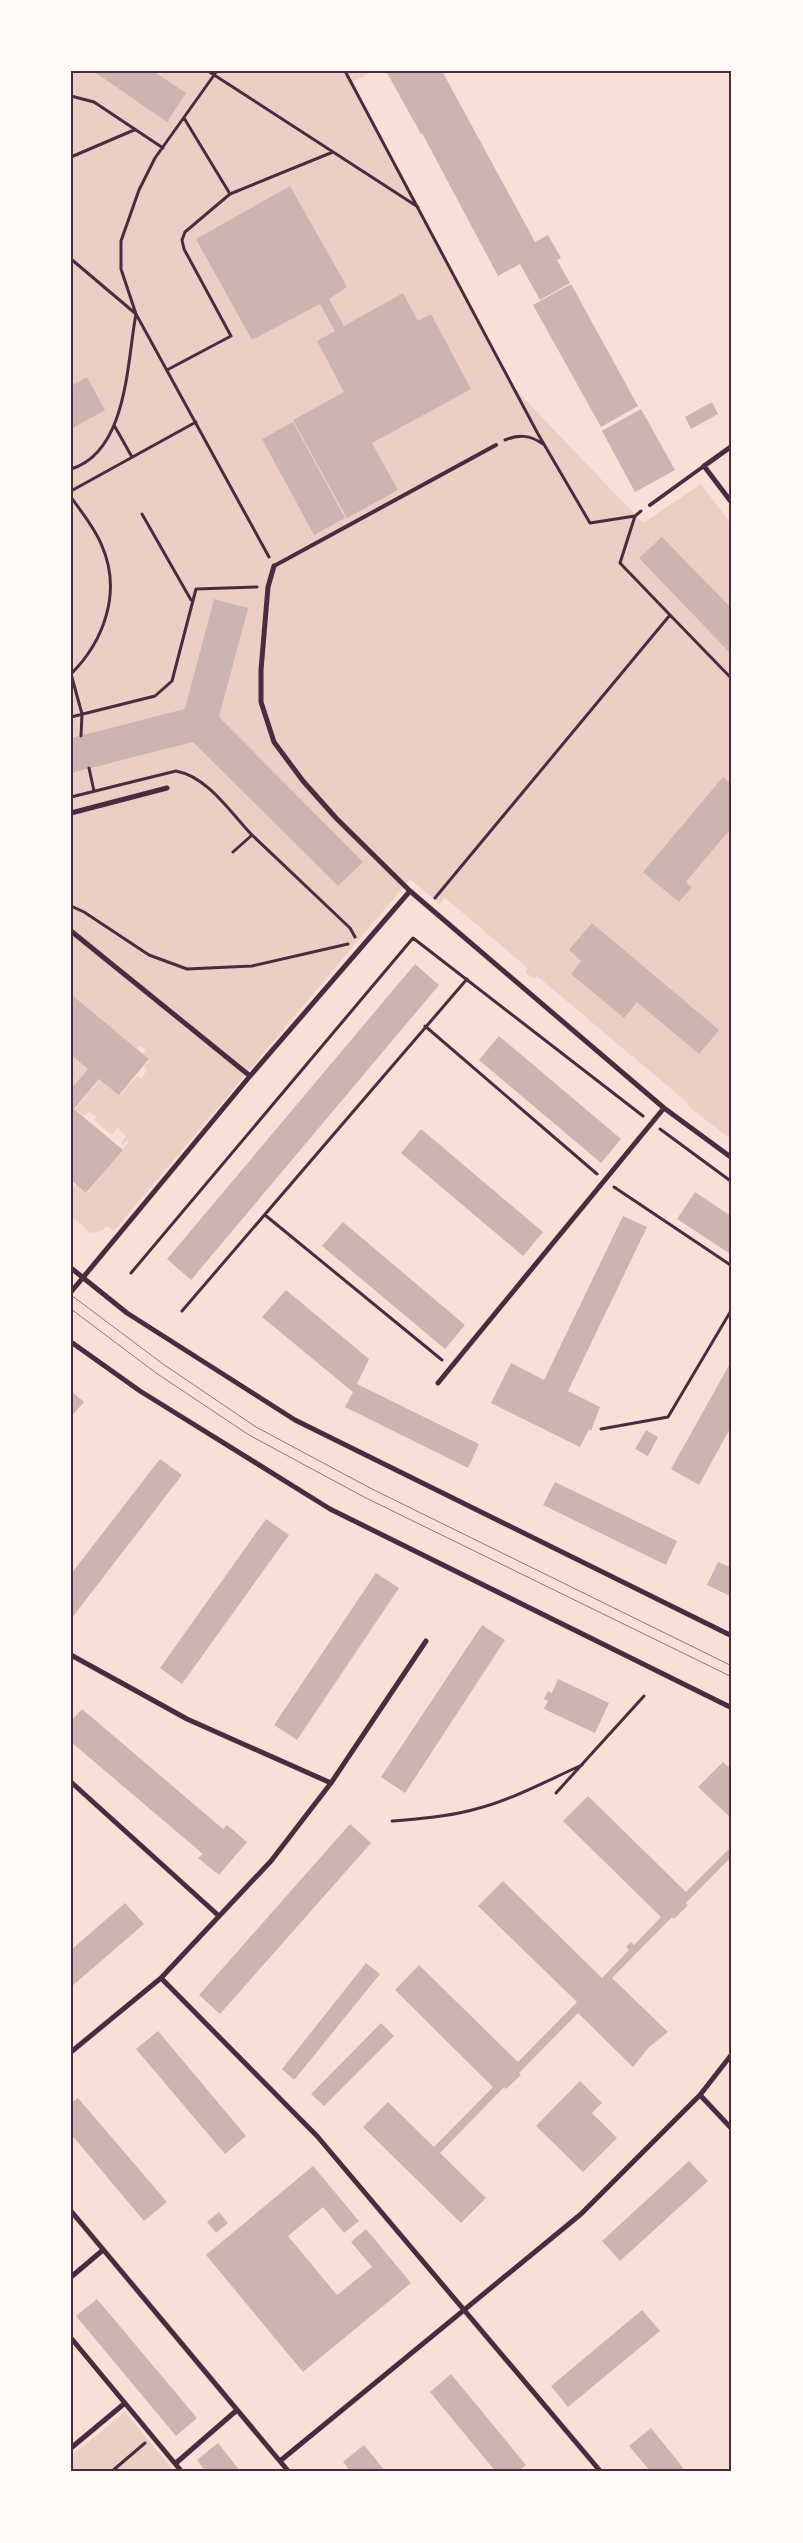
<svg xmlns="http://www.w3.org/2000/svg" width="803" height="2543" viewBox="0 0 803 2543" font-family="Inter,sans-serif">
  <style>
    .green { fill: #ebcfc5 }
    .building { fill: #ccb4b1 }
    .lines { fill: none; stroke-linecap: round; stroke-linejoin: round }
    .path { stroke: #4a2c40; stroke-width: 3 }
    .service { stroke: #4a2c40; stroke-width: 4 }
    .minor { stroke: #4a2c40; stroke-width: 5 }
    .tram { stroke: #8f747c; stroke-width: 1 }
    .neatline { fill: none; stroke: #4a2c40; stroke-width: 2 }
  </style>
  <rect width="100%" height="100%" fill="#f7e1d7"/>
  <path class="green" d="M71 71H372L353 82 351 86 516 390 643 523 701 484 732 525V1140L693 1110 683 1099 537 976 534 979 525 972 528 968 445 898 440 904 410 879 114 1231 107 1226 101 1231 91 1233 71 1216V1190L78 1184 88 1192 129 1142 127 1140 123 1145 121 1143 126 1136 118 1128 112 1135 94 1120 96 1117 89 1111 84 1116 75 1109 100 1079 120 1095 137 1076 141 1079 147 1070 144 1067 150 1060 143 1054 146 1050 140 1046 137 1049 71 994Z
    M73 1056 89 1069 71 1090V1059Z
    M125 2412 175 2472H71V2456Z"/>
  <path class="building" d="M93 71H153L186 93 167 122Z
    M386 71H442L535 242 548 235 561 258 557 260 570 283 540 300 520 264 498 276 422 133 421 134Z
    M290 186 347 287 329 299 344 326 403 293 418 321 431 314 471 389 372 443 398 490 347 518 293 420 344 392 317 341 335 331 320 304 252 340 196 239Z
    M571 284 638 406 601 427 533 305Z
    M87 377 105 410 71 429V386Z
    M712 402 718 414 691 429 685 417Z
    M641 409 675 470 635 492 602 431Z
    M293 422 345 518 314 535 262 439Z
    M662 537 732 609V655L639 558Z
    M214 599 248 608 219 717 363 862 338 886 193 742 71 773V738L185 709Z
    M723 777 732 785V827L686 882 692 887 679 902 643 872Z
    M592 923 719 1030 699 1054 637 1002 624 1018 571 974 581 961 569 950Z
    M415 964 439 985 191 1280 167 1259Z
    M71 994 149 1059 119 1095 99 1079 74 1109 123 1150 86 1193 71 1180V1089L88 1069 71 1055Z
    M499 1036 621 1139 601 1163 479 1060Z
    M421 1129 543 1232 523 1256 401 1153Z
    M695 1192 732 1217V1255L677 1219Z
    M623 1216 647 1227 568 1391 600 1407 591 1431 589 1429 580 1447 491 1403 511 1363 544 1380Z
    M343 1222 465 1325 445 1349 322 1246Z
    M286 1290 369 1359 357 1384 479 1444 468 1468 345 1407 353 1392 262 1317Z
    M732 1360V1425L699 1485 671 1469Z
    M71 1391 84 1402 71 1417Z
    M646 1430 658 1437 648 1456 635 1449Z
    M160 1459 182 1475 71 1619V1574Z
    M555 1482 677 1541 666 1565 543 1505Z
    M266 1519 289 1535 182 1684 160 1668Z
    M718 1562 732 1568V1597L707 1585Z
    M376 1573 399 1588 297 1740 274 1725Z
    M482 1625 505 1640 405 1793 381 1777Z
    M558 1679 609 1703 595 1733 544 1709 548 1701 544 1699 548 1691 552 1693Z
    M82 1709 223 1829 227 1825 247 1842 219 1875 198 1858 203 1854 71 1742V1721Z
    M723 1762 732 1770V1819L698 1787Z
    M588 1796 686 1892 732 1846V1856L686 1903 688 1905 674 1919 672 1917 612 1978 668 2032 649 2047 633 2067 578 2013 519 2073 521 2075 506 2089 504 2087 440 2153 486 2198 461 2223 363 2127 388 2102 434 2147 493 2087 395 1990 419 1965 518 2062 577 2002 478 1906 503 1881 602 1978 629 1950 626 1947 631 1942 634 1945 661 1917 563 1821Z
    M350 1824 371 1843 220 2014 199 1995Z
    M125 1903 144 1924 71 1987V1950Z
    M366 1963 380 1974 295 2079H293L282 2069Z
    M381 2023 394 2036 324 2106 311 2094Z
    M158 2031 246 2136 225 2154 136 2049Z
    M580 2081 602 2103 592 2113 617 2138 583 2172 536 2126Z
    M78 2098 167 2202 144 2221 71 2134V2103Z
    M689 2161 708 2181 620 2261 602 2241Z
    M313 2166 359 2221 344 2233 323 2207 288 2236 337 2295 372 2267 351 2242 366 2229 411 2283 303 2372 206 2255Z
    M219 2212 228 2223 216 2233 207 2222Z
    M97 2299 197 2418 176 2436 76 2316Z
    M642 2310 660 2331 568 2407 551 2386Z
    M451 2374 526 2465 517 2472H496L430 2392Z
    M651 2428 676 2459 686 2472H651L629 2446Z
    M218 2443 241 2472H206L197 2460Z
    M364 2445 386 2472H351L343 2462Z"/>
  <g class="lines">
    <path class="path" d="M208 71 418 207
      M217 71 155 158 139 190 121 241V269L136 314 269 557
      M345 71 538 434 590 523 635 516
      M71 96 94 102 163 148
      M71 157 134 130
      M230 194 333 152
      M71 259 136 314C127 360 128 452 71 469
      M167 370 231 336 184 249 182 240 185 232 230 194 184 118
      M114 425 132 457
      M505 440C519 434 530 435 543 444
      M71 491 196 422
      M71 497C82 513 95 528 102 546 122 592 104 641 71 674
      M641 511 635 516 620 563 670 615
      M142 514 191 600
      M71 674 82 714 81 736
      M71 717 155 696 172 681 196 589 257 587
      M89 768 94 791
      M71 797 176 771C208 777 230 812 252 835
      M233 852 252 835 350 928 355 937
      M435 898 670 615 732 679
      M71 906 84 912 149 955 187 969 252 966 348 944
      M425 1026 597 1174
      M660 1129 732 1182
      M614 1187 732 1266
      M265 1215 442 1360
      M131 1273 413 938 643 1116
      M182 1311 467 979
      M601 1429 668 1417 732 1309
      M556 1793 644 1696
      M392 1821C418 1819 445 1817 472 1810 510 1801 546 1781 582 1765
      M111 2472 145 2443"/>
    <path class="service" d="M650 505 704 466
      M274 566 496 445"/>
    <path class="minor" d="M732 446 704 466 732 503
      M274 566 268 587 261 670V702L274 742 303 781 336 818 410 891 664 1108 732 1158
      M71 813 167 788
      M71 931 250 1076
      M71 1268 127 1313 295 1420 732 1636
      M71 1292 250 1076 410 891
      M71 1342 140 1391 330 1509 732 1708
      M438 1383 664 1108
      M71 1655 187 1719 331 1783
      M71 1782 219 1916
      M161 1978 317 2136 601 2472
      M71 2052 161 1978 271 1861 331 1783 426 1641
      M700 2095 732 2129
      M71 2211 289 2472
      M71 2277 103 2250
      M71 2338 182 2472
      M71 2448 125 2403
      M280 2461 581 2214 700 2095 732 2054
      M176 2463 237 2410"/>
    <path class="tram" d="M71 1295 163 1364 256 1427 370 1488 732 1666
      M71 1309 156 1373 249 1435 364 1497 732 1677"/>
  </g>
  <rect width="803" height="2543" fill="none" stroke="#fffaf5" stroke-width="145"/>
  <rect x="72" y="72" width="658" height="2398" class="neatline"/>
</svg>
